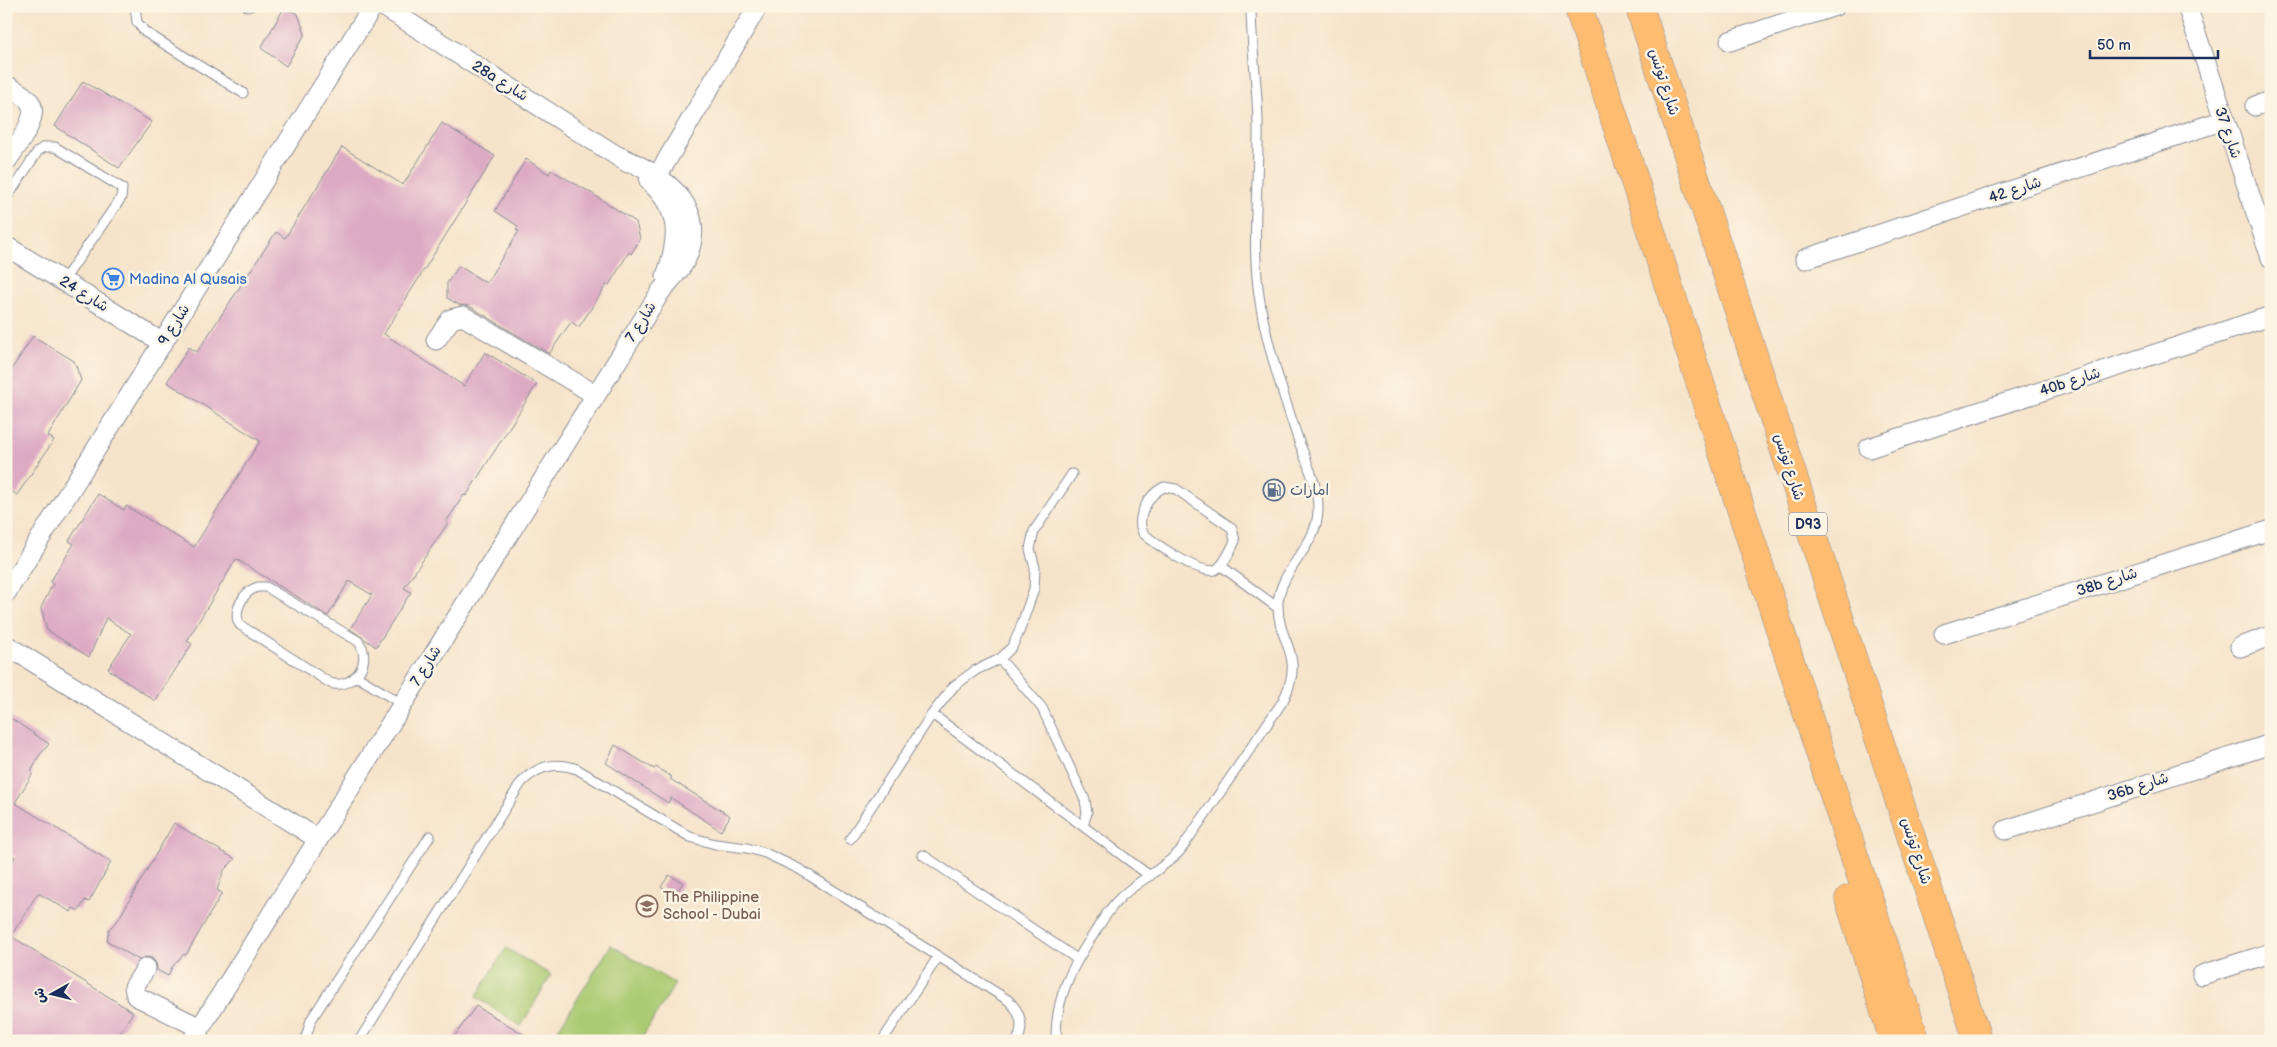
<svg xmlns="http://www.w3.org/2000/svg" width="2277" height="1047" viewBox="0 0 2277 1047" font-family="'Balsamiq Sans','Playpen Sans Arabic',sans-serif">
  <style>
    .green { fill: #abca72; stroke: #637c68 }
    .building { fill: #ddaac4 }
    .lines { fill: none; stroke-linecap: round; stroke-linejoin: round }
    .service-casing { stroke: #888a94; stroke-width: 11 }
    .minor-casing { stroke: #888a94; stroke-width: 21 }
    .primary-casing { stroke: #888a94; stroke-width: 29 }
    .service { stroke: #fff; stroke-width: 9 }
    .minor { stroke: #fff; stroke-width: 19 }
    .primary { stroke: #febc71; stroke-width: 28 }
    .labels { text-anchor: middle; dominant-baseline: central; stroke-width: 5; stroke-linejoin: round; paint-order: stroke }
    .shield { fill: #fcf5e5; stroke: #5e6a86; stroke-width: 1 }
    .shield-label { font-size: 14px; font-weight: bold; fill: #1b2f5e }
    .street-label { font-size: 15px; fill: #1b2f5e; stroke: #fcf5e5 }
    .shop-label { font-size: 15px; fill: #366cbe; stroke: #fcf5e5; text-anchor: start }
    .service-label { font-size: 15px; fill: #4e5e75; stroke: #fcf5e5; text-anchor: start }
    .education-label { font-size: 15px; fill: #785e54; stroke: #fcf5e5; text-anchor: start }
  </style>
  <rect width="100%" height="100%" fill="#fcf5e5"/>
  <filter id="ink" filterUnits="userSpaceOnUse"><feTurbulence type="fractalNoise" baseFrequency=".02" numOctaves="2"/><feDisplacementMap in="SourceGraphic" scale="10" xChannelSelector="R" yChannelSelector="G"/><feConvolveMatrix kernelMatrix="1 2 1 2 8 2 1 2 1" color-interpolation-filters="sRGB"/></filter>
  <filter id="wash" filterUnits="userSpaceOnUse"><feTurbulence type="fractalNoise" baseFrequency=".0096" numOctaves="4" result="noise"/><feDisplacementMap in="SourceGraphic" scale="20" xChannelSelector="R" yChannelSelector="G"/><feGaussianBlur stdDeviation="1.12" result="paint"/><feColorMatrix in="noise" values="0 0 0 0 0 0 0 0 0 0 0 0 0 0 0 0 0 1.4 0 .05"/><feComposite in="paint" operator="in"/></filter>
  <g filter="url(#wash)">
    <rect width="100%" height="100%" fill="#f6e4ca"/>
    <path class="green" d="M611 945 675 984 640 1041H551Z
      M506 948 551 975 521 1026 476 997Z"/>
    <g id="blocks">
      <path class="building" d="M284 8 298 14 305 34 286 66 261 48Z
        M83 81 152 122 119 168 55 126Z
        M442 123 495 156 384 334 464 386 485 352 537 384 466 496 464 495 446 522 448 523 404 588 411 592 376 647 350 629 372 595 349 581 328 616 236 559 187 641 192 644 155 701 108 669 131 634 106 618 89 657 47 630 41 608 53 584 50 582 74 544 69 541 98 494 124 510 126 506 194 547 260 441 167 382 189 347 197 352 276 232 285 238 342 147 403 185Z
        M526 159 549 174 551 170 588 191 636 222 640 239 631 254 629 252 609 285 607 284 579 327 571 322 549 354 469 306 459 305 447 298V283L459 266 486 283 519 231 516 230 518 226 495 211Z
        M33 336 74 361 81 380 48 436 54 440 17 495 6 488V378Z
        M6 715 49 744 39 756 31 772 33 773 15 803 111 862 89 902 85 900 79 911 73 908 71 912 38 893 11 936 133 1012 115 1041H6V871L15 857 6 851Z
        M615 745 654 769 656 767 672 777 670 779 730 816 721 831 671 798 668 803 606 763Z
        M174 823 235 859 224 870 217 890 222 893 186 955 184 954 172 967 168 976 157 970 156 963 152 958 146 957 139 960 107 941 109 929 118 920Z
        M669 875 683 883 674 895 661 887Z
        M476 1006 535 1041H451Z"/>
    </g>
  </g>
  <g filter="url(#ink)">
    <use href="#blocks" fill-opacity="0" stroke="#888a94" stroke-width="1"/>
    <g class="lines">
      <g class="service-casing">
        <path id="service" d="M135 6 137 22 145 32 243 93
          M247 6H250
          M6 199 38 151 44 147H55L122 188 121 198 63 281
          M1164 487 1176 489 1232 528 1235 541C1230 551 1224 566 1215 570 1200 575 1154 543 1143 533 1135 517 1149 494 1164 487Z
          M1221 566 1278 608
          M258 587H266L358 641C374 660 354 691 330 683L240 625C232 612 243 591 258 587Z
          M1000 659 1042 708 1085 800 1087 813 1083 826
          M356 676 402 704
          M932 714 1150 876
          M850 839 932 714 954 686 976 670 1000 659 1012 647 1019 632 1034 589 1035 568 1030 549 1034 531 1072 474
          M923 855 1077 959
          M305 1041 311 1020 430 836
          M359 1041 521 783C537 766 555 761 577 769L690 837 715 844 747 848 765 853 799 869 1008 1000C1020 1011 1025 1026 1017 1041
          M882 1041 938 957
          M1056 1041C1055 998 1072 966 1095 932 1103 919 1111 906 1123 895 1141 879 1163 869 1180 851L1283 701C1307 652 1277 645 1278 603 1280 569 1317 547 1318 511 1319 487 1306 461 1298 439 1284 396 1269 353 1261 308 1250 248 1259 188 1258 127 1258 87 1251 47 1251 6"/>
      </g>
      <g class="minor-casing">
        <path id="minor" d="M383 6 628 163
          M2187 6 2271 258
          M1730 41 1835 6
          M6 85C14 90 24 94 29 101 42 116 15 148 6 162
          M2255 106 2271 101
          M658 175 758 6
          M649 181C681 210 680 237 666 276
          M6 246 163 343
          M1805 259 2224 120
          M436 340 451 319 463 316 596 395
          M1869 448 2271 316
          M6 593 373 6
          M1944 634 2271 530
          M6 645 318 839
          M2240 647 2271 636
          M2006 830 2271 744
          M146 968 134 987 136 996 200 1028
          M2202 975 2271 953
          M192 1041 661 291C669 281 679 272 685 261 712 206 661 174 618 156"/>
      </g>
      <g class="primary-casing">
        <path id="primary" d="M1578 6 1820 753 1916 1041
          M1639 6 1978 1041
          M1849 899 1894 1041"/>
      </g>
      <use href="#service" class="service"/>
      <use href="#minor" class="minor"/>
      <use href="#primary" class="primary"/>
    </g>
  </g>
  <defs>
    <g id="supermarket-ring" transform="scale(1.125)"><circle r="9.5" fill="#fcf5e5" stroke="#3f7fe0" stroke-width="1.5"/><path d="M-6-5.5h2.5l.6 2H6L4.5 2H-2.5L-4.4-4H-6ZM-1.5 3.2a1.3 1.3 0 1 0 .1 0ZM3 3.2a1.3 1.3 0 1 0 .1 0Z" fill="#3f7fe0"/></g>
    <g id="fuel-ring" transform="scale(1.125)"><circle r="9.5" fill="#fcf5e5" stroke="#5c6f8a" stroke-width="1.5"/><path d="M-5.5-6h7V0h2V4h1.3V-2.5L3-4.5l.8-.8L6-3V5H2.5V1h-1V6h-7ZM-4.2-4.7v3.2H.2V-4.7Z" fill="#5c6f8a"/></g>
    <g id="school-ring" transform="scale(1.125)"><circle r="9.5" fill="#fcf5e5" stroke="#8d6e63" stroke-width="1.5"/><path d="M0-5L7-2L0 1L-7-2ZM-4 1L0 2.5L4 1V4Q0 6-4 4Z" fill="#8d6e63"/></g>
  </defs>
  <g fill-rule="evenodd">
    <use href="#supermarket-ring" x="113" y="279"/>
    <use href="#fuel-ring" x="1274" y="490"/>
    <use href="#school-ring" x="647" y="906"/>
  </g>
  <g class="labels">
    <rect class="shield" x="1789" y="512.5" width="38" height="23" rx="4"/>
    <g class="shield-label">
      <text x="1808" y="524">D93</text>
    </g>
    <g class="street-label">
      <text transform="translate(500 81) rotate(32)">28a شارع</text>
      <text transform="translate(1664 82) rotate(72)">شارع تونس</text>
      <text transform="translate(2228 133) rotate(71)">شارع 37</text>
      <text transform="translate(2015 190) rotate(-18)">شارع 42</text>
      <text transform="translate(84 294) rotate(32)">شارع 24</text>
      <text transform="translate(641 322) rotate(-58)">شارع 7</text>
      <text transform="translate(174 325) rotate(-58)">شارع 9</text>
      <text transform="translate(2070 382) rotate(-18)">40b شارع</text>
      <text transform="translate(1789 467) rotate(72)">شارع تونس</text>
      <text transform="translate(2107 582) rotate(-18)">38b شارع</text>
      <text transform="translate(426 666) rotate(-58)">شارع 7</text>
      <text transform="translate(2138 787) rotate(-18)">36b شارع</text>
      <text transform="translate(1916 851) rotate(72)">شارع تونس</text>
    </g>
    <g class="shop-label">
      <text x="129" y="279">Madina Al Qusais</text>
    </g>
    <g class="service-label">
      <text x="1290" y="490">امارات</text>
    </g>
    <g class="education-label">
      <text x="663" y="897">The Philippine<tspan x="663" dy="17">School - Dubai</tspan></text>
    </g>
  </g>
  <rect width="2277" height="1047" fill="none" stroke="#fcf5e5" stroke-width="25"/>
  <g transform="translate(52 994) rotate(262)" stroke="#fcf5e5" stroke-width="4" paint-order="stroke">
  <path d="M0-4L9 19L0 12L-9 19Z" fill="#1b2f5e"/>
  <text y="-8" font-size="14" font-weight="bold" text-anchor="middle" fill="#1b2f5e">ش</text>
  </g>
  <path d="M2090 50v8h128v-8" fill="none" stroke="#1b2f5e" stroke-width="2.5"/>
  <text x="2097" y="50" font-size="15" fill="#1b2f5e" stroke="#fcf5e5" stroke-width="4" paint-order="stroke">50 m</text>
</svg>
